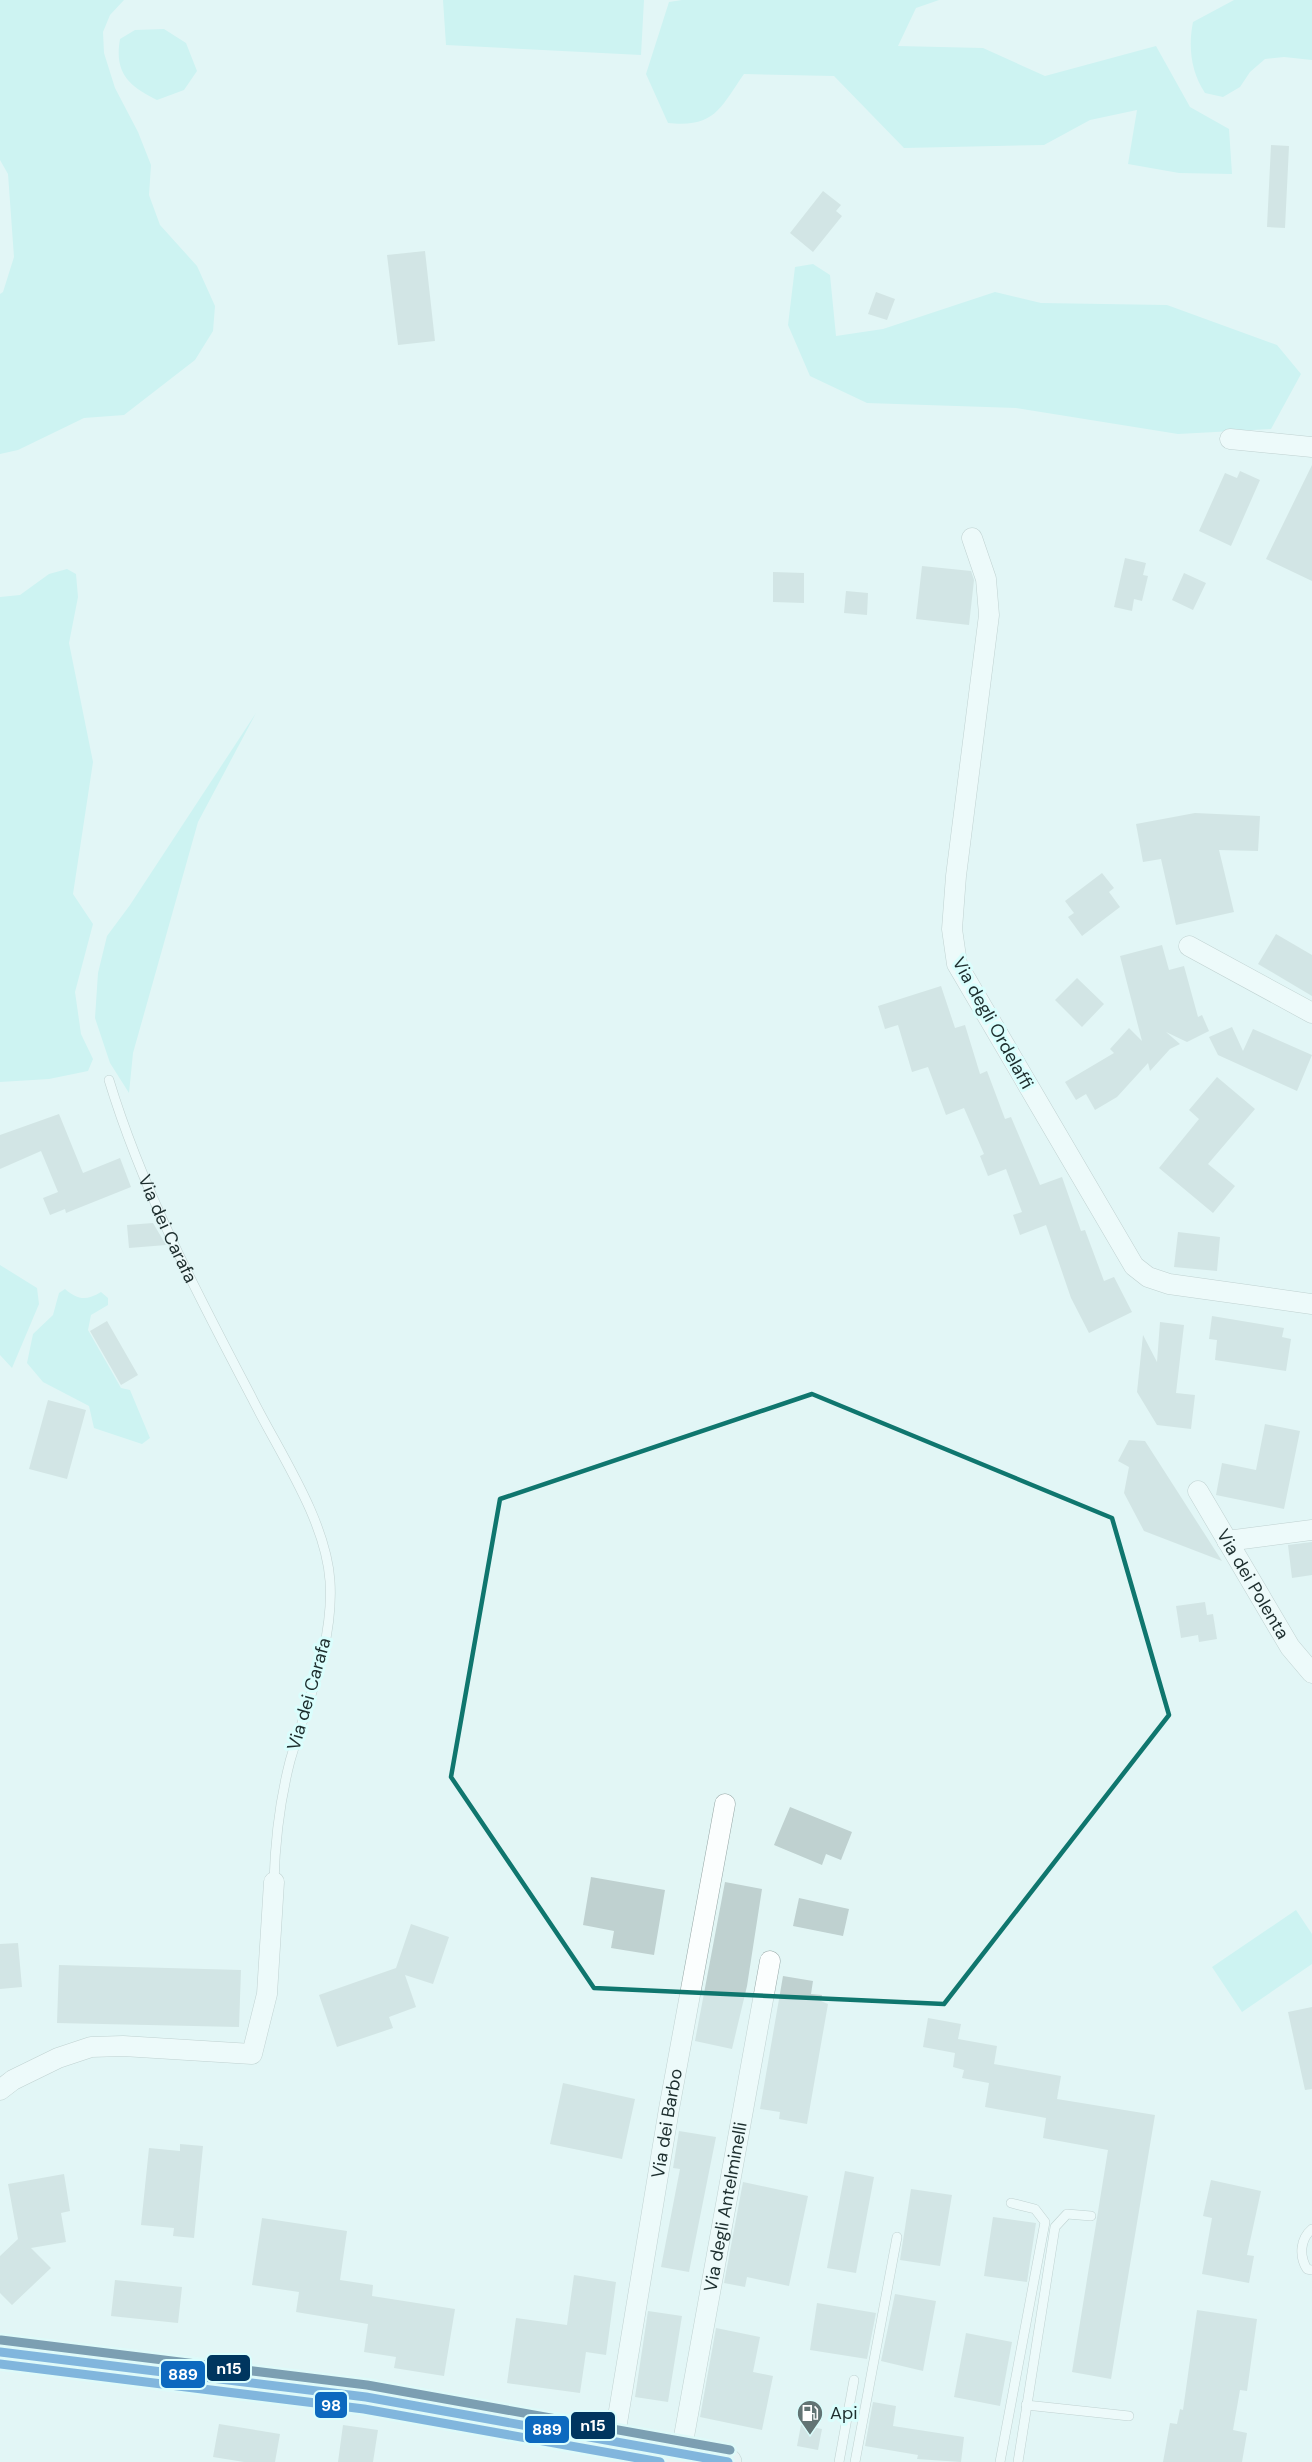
<svg xmlns="http://www.w3.org/2000/svg" width="1312" height="2462" viewBox="0 0 1312 2462" font-family="'DM Sans',sans-serif">
  <style>
    .green { fill: #b4efee }
    .building { fill: #bfd1d0 }
    .lines { fill: none; stroke-linecap: round; stroke-linejoin: round }
    .service-casing { stroke: #96a7a6; stroke-width: 10 }
    .minor-casing { stroke: #96a7a6; stroke-width: 21 }
    .secondary-casing { stroke: #96a7a6; stroke-width: 28 }
    .service { stroke: #fbfefe; stroke-width: 9 }
    .minor { stroke: #fbfefe; stroke-width: 20 }
    .secondary { stroke: #eaf1f1; stroke-width: 27 }
    .bus-1-casing { stroke: #dafefd; stroke-width: 14 }
    .bus-2-casing { stroke: #dafefd; stroke-width: 14 }
    .bus-3-casing { stroke: #dafefd; stroke-width: 14 }
    .bus-1 { stroke: #0c69bf; stroke-width: 9 }
    .bus-2 { stroke: #0c69bf; stroke-width: 9 }
    .bus-3 { stroke: #00365f; stroke-width: 9 }
    .marked { fill: none; stroke: #0f766e; stroke-width: 4.5; stroke-linejoin: round }
    .labels { text-anchor: middle; dominant-baseline: central; stroke-width: 6; stroke-linejoin: round; paint-order: stroke }
    .street-label { font-size: 18px; fill: #1d2e2e; stroke: #dafefd }
    .poi-label { font-size: 18px; fill: #1d2e2e; stroke: #dafefd; text-anchor: start }
    .line-badge { stroke: #dafefd; stroke-width: 2 }
    .badge-label { font-size: 16px; text-anchor: middle; font-weight: bold; fill: #fff }
  </style>
  <rect width="100%" height="100%" fill="#e2f6f5"/>
  <path class="green" d="M0 0H124L110 15 103 32 104 53 115 88 138 132 151 165 149 195 160 225 197 266 215 306 213 331 195 360 124 415 84 418 18 450 0 454V294L3 292 14 257 8 174 0 160Z
    M443 0H644L641 55 446 45Z
    M682 0H939L916 8 898 46 983 48 1045 76 1156 46 1190 107 1229 129 1232 174 1179 173 1128 164 1137 110 1090 120 1044 145 904 148 834 76 744 74C720 108 715 128 668 123L646 74 669 2Z
    M1234 0H1312V60L1284 57 1265 59 1250 72 1240 87 1223 97 1205 93C1191 72 1188 47 1193 22Z
    M164 29 186 43 197 71 184 90 157 100C129 86 114 73 120 39L135 30Z
    M813 264 830 275 836 336 883 329 995 292 1041 303 1167 305 1277 345 1301 374 1271 429 1178 434 1016 408 867 403 810 376 788 325 795 267Z
    M67 569 76 574 78 597 69 643 93 762 73 894 93 924 75 992 81 1034 93 1059 88 1071 49 1079 0 1082V597L20 595 49 574Z
    M256 713 198 822 133 1053 129 1093 110 1063 95 1018 98 973 107 936 130 905Z
    M0 1265 37 1288 39 1304 12 1368 0 1355Z
    M65 1289C78 1300 86 1301 101 1292L108 1298V1305L91 1315 88 1330 121 1388 130 1390 150 1438 142 1444 94 1428 89 1406 43 1382 27 1363 33 1334 53 1315 59 1293Z
    M1296 1910 1312 1934V1964L1242 2012 1212 1967Z"/>
  <path class="building" d="M1271 145 1289 146 1285 228 1267 227Z
    M823 191 841 205 836 211 842 216 813 252 790 233Z
    M425 251 435 341 398 345 387 255Z
    M876 292 895 299 887 320 868 314Z
    M1312 465V581L1266 559Z
    M1240 471 1260 480 1231 546 1199 531 1225 473 1237 478Z
    M1125 558 1146 563 1143 575 1148 576 1142 601 1134 599 1132 611 1114 607Z
    M922 566 971 571 974 580 969 625 916 619Z
    M773 572 804 573V603L773 602Z
    M1184 573 1206 583 1193 610 1172 600Z
    M846 591 868 593 867 615 844 613Z
    M1195 813 1260 816 1258 851 1219 850 1234 912 1176 925 1161 859 1143 862 1136 824Z
    M1102 873 1114 888 1109 892 1120 907 1082 936 1068 917 1074 913 1065 901Z
    M1276 934 1312 955V996L1258 964Z
    M1162 945 1169 970 1184 966 1198 1017 1202 1015 1209 1031 1187 1042 1166 1032 1180 1044 1170 1049 1150 1071 1148 1063 1117 1097 1095 1110 1086 1094 1076 1100 1065 1082 1114 1053 1110 1049 1129 1028 1142 1041 1120 956Z
    M1077 978 1104 1004 1082 1027 1055 1000Z
    M941 986 955 1028 965 1025 980 1074 987 1071 1005 1119 1011 1117 1040 1185 1062 1177 1081 1231 1085 1230 1104 1281 1114 1277 1132 1312 1089 1333 1071 1298 1046 1225 1020 1235 1013 1215 1022 1212 1006 1169 988 1176 980 1156 984 1154 964 1108 946 1115 928 1067 912 1072 898 1025 885 1029 878 1006Z
    M1232 1027 1243 1051 1253 1029 1312 1055 1297 1091 1218 1055 1209 1037Z
    M1217 1077 1255 1109 1208 1164 1235 1186 1213 1213 1159 1168 1199 1119 1189 1110Z
    M59 1114 83 1173 120 1158 131 1187 66 1213 65 1209 50 1215 43 1198 58 1192 41 1151 0 1169V1135Z
    M153 1223 166 1245 129 1248 127 1225Z
    M1178 1232 1220 1237 1217 1271 1174 1267Z
    M1212 1316 1284 1328 1282 1337 1291 1339 1286 1371 1215 1360 1217 1340 1209 1339Z
    M107 1321 138 1375 121 1385 90 1331Z
    M1160 1322 1184 1325 1176 1393 1195 1395 1191 1429 1157 1425 1137 1392 1143 1335 1157 1362Z
    M48 1400 86 1410 67 1479 29 1469Z
    M1265 1424 1300 1431 1284 1509 1216 1495 1222 1463 1256 1470Z
    M1129 1440 1145 1441 1222 1561 1144 1531 1124 1493 1129 1467 1118 1461Z
    M1312 1542V1575L1292 1578 1288 1545Z
    M1205 1602 1207 1615 1213 1614 1217 1639 1199 1642 1198 1635 1181 1638 1176 1606Z
    M790 1807 852 1832 841 1860 826 1854 822 1865 774 1845Z
    M591 1877 665 1890 654 1955 611 1948 614 1931 583 1925Z
    M725 1882 762 1889 747 1986 732 2049 695 2041Z
    M799 1898 849 1909 843 1936 793 1926Z
    M411 1924 449 1937 433 1984 405 1975 416 2007 389 2017 393 2028 337 2047 319 1995 396 1968Z
    M18 1943 22 1987 0 1989V1944Z
    M59 1965 241 1970 239 2027 57 2023Z
    M783 1976 813 1981 811 1994 822 1995 821 2001 828 2004 807 2124 779 2119 780 2112 760 2109Z
    M1312 2007V2089L1305 2090 1288 2012Z
    M928 2018 961 2024 958 2039 997 2046 994 2064 1061 2076 1057 2099 1155 2115 1111 2379 1072 2372 1108 2150 1043 2138 1046 2118 985 2107 989 2083 962 2078 964 2070 953 2067 955 2053 923 2047Z
    M563 2083 635 2099 622 2159 550 2144Z
    M679 2131 716 2137 689 2272 661 2267 680 2169 673 2168Z
    M180 2144 203 2146 194 2238 173 2236 174 2228 141 2225 149 2148 180 2151Z
    M845 2171 874 2177 856 2273 827 2268Z
    M64 2174 70 2211 61 2213 66 2242 31 2248 51 2268 12 2305 0 2293V2256L18 2239 8 2184Z
    M1211 2180 1261 2191 1247 2255 1254 2256 1249 2283 1202 2274 1212 2218 1203 2216Z
    M743 2182 808 2196 789 2286 747 2277 745 2287 724 2283Z
    M911 2189 952 2195 940 2266 900 2260Z
    M993 2217 1036 2223 1027 2282 984 2276Z
    M262 2218 347 2231 340 2280 373 2285 372 2296 455 2309 444 2376 394 2368 396 2357 364 2352 368 2324 296 2312 299 2292 252 2285Z
    M574 2275 616 2282 606 2355 586 2352 580 2393 507 2383 516 2318 567 2325Z
    M115 2280 182 2287 178 2323 111 2316Z
    M895 2294 936 2301 923 2371 881 2361Z
    M817 2303 876 2313 867 2359 810 2350Z
    M1197 2310 1257 2319 1247 2391 1240 2390 1233 2430 1247 2433 1242 2462H1163L1170 2423 1177 2424 1180 2409 1183 2410Z
    M648 2311 682 2316 668 2402 635 2397Z
    M716 2328 760 2337 753 2372 773 2376 762 2430 700 2417Z
    M966 2333 1012 2342 1000 2406 954 2397Z
    M873 2402 896 2406 893 2426 964 2437 961 2462 917 2459 918 2455 865 2446Z
    M219 2424 280 2434 275 2462H244L213 2457Z
    M343 2425 378 2430 373 2462H338Z
    M801 2425 822 2429 818 2450 797 2446Z"/>
  <g class="lines">
    <g class="service-casing">
      <g id="service">
        <path id="s1" d="M109 1080C143 1192 198 1295 252 1398 279 1452 326 1520 330 1581 334 1644 307 1702 290 1761 280 1800 275 1842 274 1882"/>
        <path d="M1312 2229C1300 2239 1299 2256 1307 2269L1312 2270"/>
        <path d="M1026 2405 1129 2416"/>
        <path d="M839 2462 854 2380"/>
        <path d="M855 2462 897 2237"/>
        <path d="M1000 2462 1045 2222 1035 2209 1011 2203"/>
        <path d="M1018 2462 1055 2227 1067 2214 1091 2216"/>
      </g>
    </g>
    <g class="minor-casing">
      <g id="minor">
        <path d="M1230 439 1312 447"/>
        <path d="M972 538 986 579 989 615 956 876 952 929 957 964 1134 1266 1148 1277 1169 1284 1312 1304"/>
        <path d="M1189 946 1312 1013"/>
        <path id="s2" d="M1198 1491 1290 1647 1312 1673"/>
        <path d="M1227 1541 1312 1530"/>
        <path d="M0 2090 13 2080 58 2058 91 2047 123 2046 252 2054 267 1994 274 1882"/>
        <path id="s3" d="M614 2441 669 2109 725 1804"/>
        <path id="s4" d="M681 2453 770 1961"/>
      </g>
    </g>
    <g class="secondary-casing">
      <path id="secondary" d="M0 2352 366 2397 728 2462"/>
    </g>
    <use href="#service" class="service"/>
    <use href="#minor" class="minor"/>
    <use href="#secondary" class="secondary"/>
    <g class="bus-1-casing">
      <path id="bus-1" d="M0 2352 366 2397 728 2462"/>
    </g>
    <g class="bus-2-casing">
      <path id="bus-2" d="M0 2364 364 2409 660 2462"/>
    </g>
    <g class="bus-3-casing">
      <path id="bus-3" d="M1 2340 367 2385 730 2450"/>
    </g>
    <use href="#bus-1" class="bus-1"/>
    <use href="#bus-2" class="bus-2"/>
    <use href="#bus-3" class="bus-3"/>
  </g>
  <path d="M0 0H1312V2462H0ZM812 1394 1112 1518 1169 1715 944 2004 594 1988 451 1777 500 1499Z" fill="#e2f6f5" fill-opacity=".55" fill-rule="evenodd"/>
  <path class="marked" d="M812 1394 1112 1518 1169 1715 944 2004 594 1988 451 1777 500 1499Z"/>
  <defs>
    <g id="fuel-pin" transform="scale(1.35)"><path d="M0 17L-7.5 6A9.5 9.5 0 1 1 7.5 6Z" fill="#627474" stroke="#dafefd"/><path d="M-5.5-6h7V0h2V4h1.3V-2.5L3-4.5l.8-.8L6-3V5H2.5V1h-1V6h-7ZM-4.2-4.7v3.2H.2V-4.7Z" fill="#fff"/></g>
  </defs>
  <g fill-rule="evenodd">
    <use href="#fuel-pin" x="810" y="2413"/>
  </g>
  <g class="labels">
    <g class="street-label">
      <text transform="translate(993 1023) rotate(61)">Via degli Ordelaffi</text>
      <text stroke="none"><textPath href="#s1" startOffset="160">Via dei Carafa</textPath></text>
      <text stroke="none"><textPath href="#s2" startOffset="108">Via dei Polenta</textPath></text>
      <text transform="translate(309 1694) rotate(-74)">Via dei Carafa</text>
      <text stroke="none"><textPath href="#s3" startOffset="322">Via dei Barbo</textPath></text>
      <text stroke="none"><textPath href="#s4" startOffset="250">Via degli Antelminelli</textPath></text>
    </g>
    <g class="poi-label">
      <text x="830" y="2413">Api</text>
    </g>
  </g>
  <g class="line-badge">
    <rect x="206" y="2354" width="45" height="28" rx="6" fill="#00365f"/>
    <rect x="160" y="2360" width="46" height="29" rx="6" fill="#0c69bf"/>
    <rect x="314" y="2391" width="34" height="28" rx="6" fill="#0c69bf"/>
    <rect x="570" y="2411" width="46" height="29" rx="6" fill="#00365f"/>
    <rect x="524" y="2415" width="46" height="29" rx="6" fill="#0c69bf"/>
  </g>
  <g class="badge-label">
    <text x="229" y="2374">n15</text>
    <text x="183" y="2380">889</text>
    <text x="331" y="2411">98</text>
    <text x="593" y="2431">n15</text>
    <text x="547" y="2435">889</text>
  </g>
</svg>
